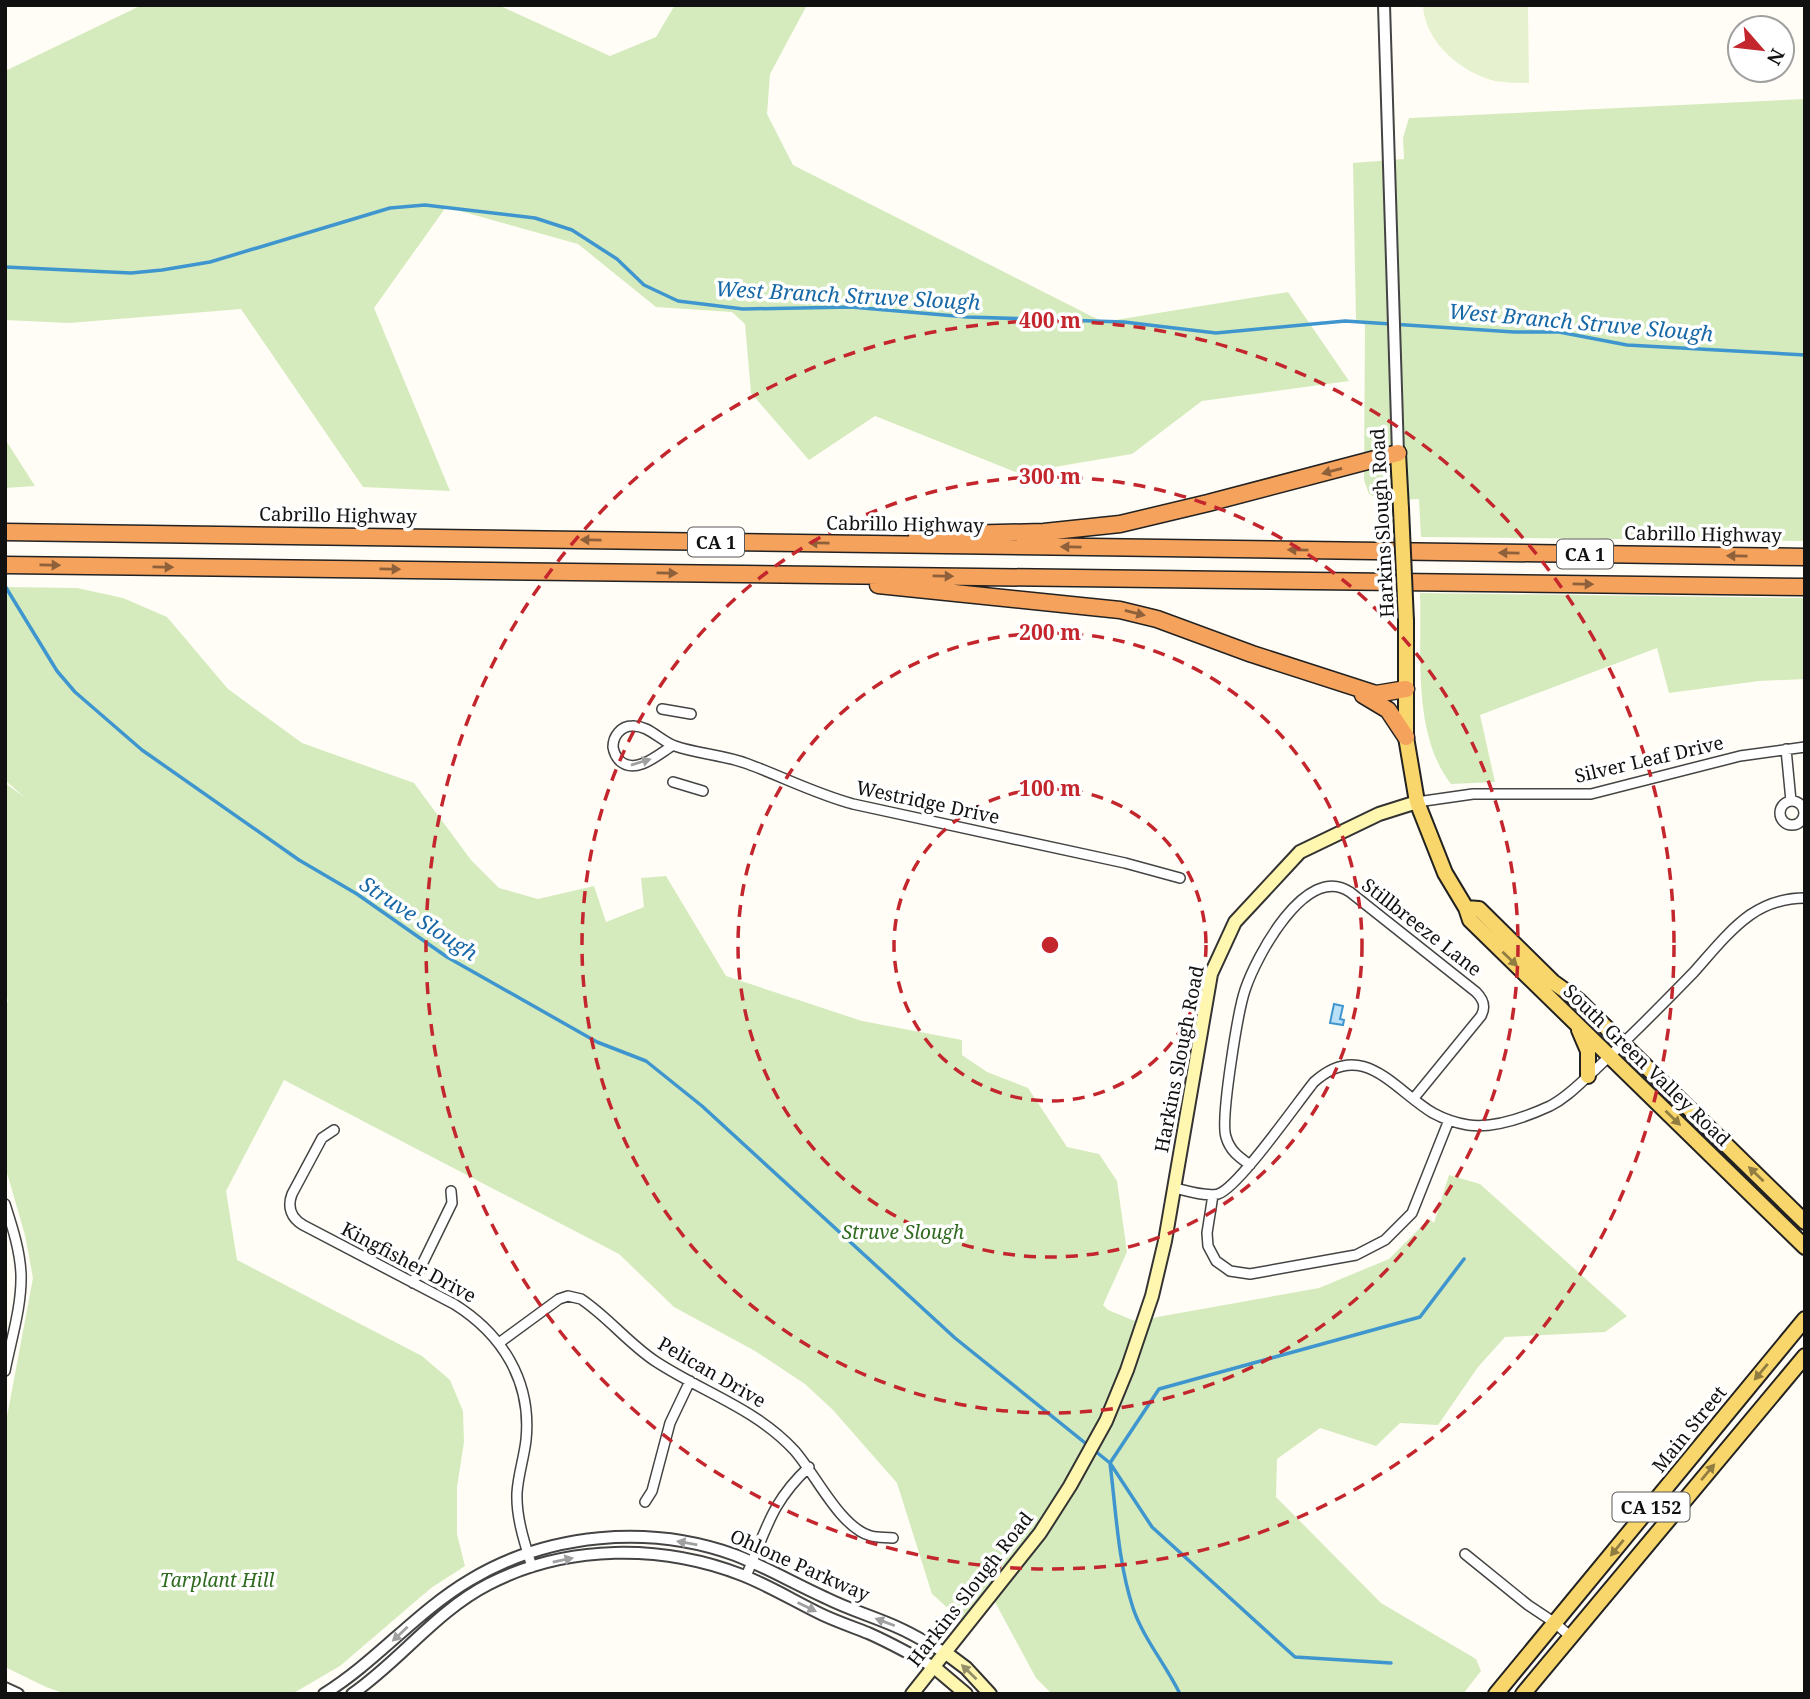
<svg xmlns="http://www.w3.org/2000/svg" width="1810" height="1699" viewBox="0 0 1810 1699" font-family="'Noto Serif',serif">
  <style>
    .green { fill: #d5ebbd }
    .pitch { fill: #e6f2cf }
    .water { fill: #b9e0f7; stroke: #3f96cf; stroke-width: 2 }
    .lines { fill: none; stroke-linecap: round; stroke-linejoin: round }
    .stream { stroke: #3f96cf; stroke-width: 3.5 }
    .minor-casing { stroke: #444; stroke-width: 12 }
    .tertiary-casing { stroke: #444; stroke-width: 14 }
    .secondary-casing { stroke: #333; stroke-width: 16 }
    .primary-casing { stroke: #222; stroke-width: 18 }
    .motorway-casing { stroke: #222; stroke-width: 19 }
    .minor { stroke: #fff; stroke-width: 9 }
    .tertiary { stroke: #fff; stroke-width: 10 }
    .secondary { stroke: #fff6b0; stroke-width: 12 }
    .primary { stroke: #f9d66b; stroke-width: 14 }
    .motorway { stroke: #f5a25d; stroke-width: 16 }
    .primary-bridge-casing { stroke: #222; stroke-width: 18; stroke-linecap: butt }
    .primary-bridge { stroke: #f9d66b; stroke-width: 14 }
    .oneway { fill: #8e613b }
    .oneway2 { fill: #a0a0a0 }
    .oneway3 { fill: #917d42 }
    .oneway4 { fill: #948f68 }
    .ring { fill: none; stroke: #c4262e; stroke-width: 3.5; stroke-dasharray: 12 9 }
    .labels { text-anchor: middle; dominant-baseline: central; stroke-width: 7; stroke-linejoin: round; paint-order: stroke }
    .shield { fill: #fff; stroke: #585858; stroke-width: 2 }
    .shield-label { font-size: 18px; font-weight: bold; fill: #111 }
    .street-label { font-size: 19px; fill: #111; stroke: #fff }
    .park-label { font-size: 19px; font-style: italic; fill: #2f6b1f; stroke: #fff }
    .water-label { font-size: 21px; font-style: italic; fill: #1768a6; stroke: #fff }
    .centre { fill: #c4262e; stroke: #fff; stroke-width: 3.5 }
    .ring-label { font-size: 21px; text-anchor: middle; font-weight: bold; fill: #c4262e; stroke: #fff; stroke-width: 7; stroke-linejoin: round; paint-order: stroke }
  </style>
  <rect width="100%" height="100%" fill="#fffdf5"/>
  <path class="green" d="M142 5H498L610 56 656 37 675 5H807L770 74 767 114 793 165 1103 322 1288 292 1349 381 1202 401 1132 454 1018 473 875 416 809 460 751 393 745 324 732 312 656 307 578 244 446 207 374 308 450 491 363 487 241 309 69 323 5 320V71Z
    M1805 99V541L1421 537 1419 499 1382 501 1369 494 1364 480 1365 325 1356 321 1353 163 1404 159 1403 138 1409 118Z
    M5 439 35 486 5 488Z
    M5 587 77 588 123 598 167 617 228 689 302 743 414 783 471 860 499 888 538 899 594 886 606 922 644 907 641 878 666 876 726 976 862 1021 962 1040V1055L987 1072 1028 1088 1067 1147 1099 1154 1117 1181 1127 1252 1103 1305 1108 1310 1135 1321 1319 1288 1389 1259 1429 1219 1434 1223 1449 1175 1480 1184 1627 1316 1605 1332 1505 1337 1478 1367 1438 1425 1400 1423 1376 1446 1320 1428 1277 1459 1276 1497 1381 1603 1476 1659 1481 1671 1463 1694H1052L1036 1678 989 1591 966 1624 932 1594 897 1483 833 1410 805 1384 755 1351 674 1307 619 1254 284 1080 226 1191 237 1260 422 1356 450 1380 463 1411 464 1442 457 1487V1534L465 1566 431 1588 340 1666 292 1694H66L46 1687 5 1667V1427L33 1278 25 1235 5 1166V1002H8L5 988V783L24 797 5 780Z
    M1420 593 1805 598V679L1759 681 1669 693 1657 648 1480 715 1495 782 1451 784C1412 734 1422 654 1420 593Z"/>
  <path class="pitch" d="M1423 5H1528L1529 83C1518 83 1506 83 1495 81 1462 73 1424 42 1423 5Z"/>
  <path class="water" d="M1334 1004 1343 1006 1340 1019 1344 1020 1343 1025 1330 1023Z"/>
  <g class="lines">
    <path class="stream" d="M5 267 131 273 162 270 210 262 390 208 425 205 535 218 572 230 617 259 644 285 678 301 743 309 851 307 967 317 1124 322 1216 333 1345 321 1514 332H1559L1627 345 1805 355
      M5 586 57 671 75 692 142 750 299 860 357 894 447 957 597 1042 646 1061 702 1106 955 1338 1110 1463C1116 1511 1118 1562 1133 1608 1143 1638 1166 1665 1180 1694
      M1391 1663 1295 1657 1152 1527 1110 1463 1159 1389 1420 1317 1464 1259"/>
    <g class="minor-casing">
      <path id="minor" d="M662 709 691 714
        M672 746C659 754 636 775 620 761 616 757 614 753 613 747 613 736 621 726 632 726 649 725 660 741 675 746 698 754 724 755 748 764 783 777 816 794 853 804L1125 863 1180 878
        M1786 749 1791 801
        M673 782 703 791
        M1780 813a12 12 0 1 1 24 0a12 12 0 1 1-24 0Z
        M1417 802 1473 794H1591L1740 756 1805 747
        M334 1130 322 1138 292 1194C287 1207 291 1218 303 1225L454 1304C502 1334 532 1381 526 1440 524 1458 518 1475 517 1493 516 1518 525 1544 532 1567
        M1250 1165C1239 1157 1230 1151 1226 1137 1220 1120 1238 1011 1245 990 1256 957 1306 862 1350 892L1476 992C1484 1000 1486 1007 1481 1016L1414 1098
        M1175 1188C1187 1191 1206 1197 1218 1194 1238 1188 1297 1103 1314 1082 1363 1038 1394 1090 1433 1113 1444 1119 1456 1123 1468 1125 1495 1129 1526 1117 1550 1106 1568 1097 1581 1082 1596 1069 1629 1038 1662 1005 1694 972 1711 953 1729 930 1750 915 1766 904 1785 898 1805 898
        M1213 1195 1207 1233 1208 1246 1216 1261 1230 1271 1250 1274 1356 1255 1385 1240 1412 1213 1449 1120
        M5 1204C12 1226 20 1250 21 1274 22 1306 11 1340 5 1371
        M413 1283 452 1203 451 1191
        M499 1343 559 1299 568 1296 581 1299C608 1317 628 1343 655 1361 702 1392 755 1408 794 1450 815 1473 840 1528 871 1536 878 1538 886 1537 893 1538
        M645 1502 652 1491 670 1423 690 1381
        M1465 1554 1528 1605 1555 1623 1571 1637
        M746 1576C766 1531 771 1502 809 1467"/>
    </g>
    <g class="tertiary-casing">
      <path id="tertiary" d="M1384 5 1398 453
        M5 1688 18 1694
        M324 1694C377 1661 416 1612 470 1580 548 1533 649 1524 735 1555 766 1567 795 1584 826 1598 850 1610 875 1617 899 1628 915 1635 930 1645 946 1653
        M352 1694C400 1661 436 1611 489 1584 567 1544 662 1544 742 1575 770 1586 796 1602 823 1615 838 1622 853 1627 868 1633 891 1643 912 1655 934 1667"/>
    </g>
    <g class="secondary-casing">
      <path id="secondary" d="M946 1653 966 1668 990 1694
        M934 1667 966 1694
        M912 1694 1040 1533 1070 1486 1106 1421 1127 1370 1152 1296 1165 1241 1211 974 1235 922 1300 852 1379 814 1417 802"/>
    </g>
    <g class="primary-casing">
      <path id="primary" d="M1398 453 1401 509
        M1406 621V737L1417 802 1445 873 1466 908 1470 920 1805 1247
        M1466 908 1479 909 1553 982 1578 1000 1805 1222
        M1579 1030 1588 1051V1076
        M1496 1694 1805 1319
        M1523 1694 1805 1356"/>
    </g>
    <g class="motorway-casing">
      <path id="motorway" d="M5 532 1805 557
        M917 535 1044 532 1120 524 1208 503 1398 453
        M5 565 1805 587
        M878 585 1120 610 1157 619 1252 654 1376 694 1406 689
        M1363 695 1388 710 1406 737"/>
    </g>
    <use href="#minor" class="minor"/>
    <use href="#tertiary" class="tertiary"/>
    <use href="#secondary" class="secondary"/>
    <use href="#primary" class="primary"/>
    <use href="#motorway" class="motorway"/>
    <g class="primary-bridge-casing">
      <path id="primary-bridge" d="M1401 509 1406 621"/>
    </g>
    <use href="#primary-bridge" class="primary-bridge"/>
  </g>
  <defs><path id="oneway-solid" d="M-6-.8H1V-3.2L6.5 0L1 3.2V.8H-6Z" transform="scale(1.75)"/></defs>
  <g class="oneway">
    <use href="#oneway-solid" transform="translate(1332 471) rotate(165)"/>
    <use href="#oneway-solid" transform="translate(591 540) rotate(-179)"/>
    <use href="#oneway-solid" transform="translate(819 543) rotate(-179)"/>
    <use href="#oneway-solid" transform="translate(1071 547) rotate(-179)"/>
    <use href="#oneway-solid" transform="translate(1298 550) rotate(-179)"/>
    <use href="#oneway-solid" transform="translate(1509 553) rotate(-179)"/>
    <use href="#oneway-solid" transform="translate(1737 556) rotate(-179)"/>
    <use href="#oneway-solid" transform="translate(50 565) rotate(1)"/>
    <use href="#oneway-solid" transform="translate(163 567) rotate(1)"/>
    <use href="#oneway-solid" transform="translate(390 569) rotate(1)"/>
    <use href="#oneway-solid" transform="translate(667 573) rotate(1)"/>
    <use href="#oneway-solid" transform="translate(943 576) rotate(1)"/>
    <use href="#oneway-solid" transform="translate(1583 584) rotate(1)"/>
    <use href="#oneway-solid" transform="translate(1135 613) rotate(14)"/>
  </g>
  <g class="oneway2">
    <use href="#oneway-solid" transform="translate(641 762) rotate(-17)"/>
    <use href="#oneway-solid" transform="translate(687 1543) rotate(-170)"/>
    <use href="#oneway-solid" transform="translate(563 1560) rotate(-11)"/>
    <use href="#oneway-solid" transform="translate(807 1607) rotate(26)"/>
    <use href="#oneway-solid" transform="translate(885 1622) rotate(-159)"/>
    <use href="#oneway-solid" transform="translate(400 1634) rotate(137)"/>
  </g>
  <g class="oneway3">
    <use href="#oneway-solid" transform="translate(1510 959) rotate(44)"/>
    <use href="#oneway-solid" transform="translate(1673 1118) rotate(44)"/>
    <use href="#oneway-solid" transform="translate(1756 1174) rotate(-136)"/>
    <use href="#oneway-solid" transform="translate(1761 1372) rotate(130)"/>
    <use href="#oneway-solid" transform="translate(1708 1472) rotate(-50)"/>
    <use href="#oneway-solid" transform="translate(1617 1548) rotate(129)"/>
  </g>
  <use class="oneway4" href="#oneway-solid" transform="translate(969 1672) rotate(-136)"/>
  <g class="ring">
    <circle cx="1050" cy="945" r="156"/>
    <circle cx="1050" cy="945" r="312"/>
    <circle cx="1050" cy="945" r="468"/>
    <circle cx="1050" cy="945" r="624"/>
  </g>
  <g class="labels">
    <g class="shield">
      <rect x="688" y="527.5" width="56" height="29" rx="5"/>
      <rect x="1557" y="539.5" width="56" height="29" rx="5"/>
      <rect x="1612.5" y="1492.5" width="77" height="29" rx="5"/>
    </g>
    <g class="shield-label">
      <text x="716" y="542">CA 1</text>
      <text x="1585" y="554">CA 1</text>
      <text x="1651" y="1507">CA 152</text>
    </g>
    <g class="street-label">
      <text transform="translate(338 515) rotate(1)">Cabrillo Highway</text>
      <text transform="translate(1382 523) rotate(-93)">Harkins Slough Road</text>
      <text transform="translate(905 524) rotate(1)">Cabrillo Highway</text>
      <text transform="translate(1703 534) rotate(1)">Cabrillo Highway</text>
      <text transform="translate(1649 759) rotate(-13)">Silver Leaf Drive</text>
      <text transform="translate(928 802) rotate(12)">Westridge Drive</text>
      <text transform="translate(1422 927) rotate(38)">Stillbreeze Lane</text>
      <text transform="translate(1179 1059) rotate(-79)">Harkins Slough Road</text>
      <text transform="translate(1647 1065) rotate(44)">South Green Valley Road</text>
      <text transform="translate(409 1262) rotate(28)">Kingfisher Drive</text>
      <text transform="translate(712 1372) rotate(30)">Pelican Drive</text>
      <text transform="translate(1689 1429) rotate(-51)">Main Street</text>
      <text transform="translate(800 1565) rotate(24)">Ohlone Parkway</text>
      <text transform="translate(970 1589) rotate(-52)">Harkins Slough Road</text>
    </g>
    <g class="park-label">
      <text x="903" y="1232">Struve Slough</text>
      <text x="217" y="1580">Tarplant Hill</text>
    </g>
    <g class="water-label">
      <text transform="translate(848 295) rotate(3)">West Branch Struve Slough</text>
      <text transform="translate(1581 322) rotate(5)">West Branch Struve Slough</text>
      <text transform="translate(419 918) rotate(33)">Struve Slough</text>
    </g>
  </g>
  <circle cx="1050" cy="945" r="10" class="centre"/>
  <g class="ring-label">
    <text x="1050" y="328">400 m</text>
    <text x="1050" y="484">300 m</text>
    <text x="1050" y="640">200 m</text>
    <text x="1050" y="796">100 m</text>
  </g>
  <rect width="1810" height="1699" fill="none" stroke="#111111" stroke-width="14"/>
  <g transform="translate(1761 49) rotate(118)"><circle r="33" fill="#ffffff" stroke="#a0a0a0" stroke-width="2"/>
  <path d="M0-5L12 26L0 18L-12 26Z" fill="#c4262e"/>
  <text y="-10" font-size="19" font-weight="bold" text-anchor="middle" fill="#111111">N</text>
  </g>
</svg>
